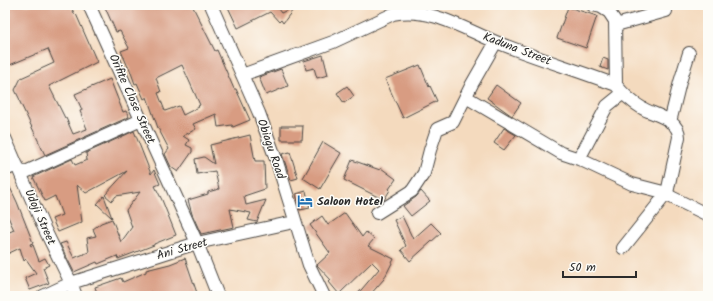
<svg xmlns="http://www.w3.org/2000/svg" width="713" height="301" viewBox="0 0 713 301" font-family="Kalam,sans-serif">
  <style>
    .building { fill: #d89c82; fill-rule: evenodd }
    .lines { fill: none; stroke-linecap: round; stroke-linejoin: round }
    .minor-casing { stroke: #494541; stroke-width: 14 }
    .minor { stroke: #fff; stroke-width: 12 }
    .labels { text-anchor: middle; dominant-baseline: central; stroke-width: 3; stroke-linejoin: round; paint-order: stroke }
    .street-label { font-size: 12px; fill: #2b2b2b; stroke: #fdfcf7 }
    .poi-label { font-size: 12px; font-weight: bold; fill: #2b2b2b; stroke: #fdfcf7; text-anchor: start }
  </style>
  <rect width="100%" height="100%" fill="#fdfcf7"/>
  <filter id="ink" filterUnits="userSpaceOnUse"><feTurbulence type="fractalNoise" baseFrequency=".025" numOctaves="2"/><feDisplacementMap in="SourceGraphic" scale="8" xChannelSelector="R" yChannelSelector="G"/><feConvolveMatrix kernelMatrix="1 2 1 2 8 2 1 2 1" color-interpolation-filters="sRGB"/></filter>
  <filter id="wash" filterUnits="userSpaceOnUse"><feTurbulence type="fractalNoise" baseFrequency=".012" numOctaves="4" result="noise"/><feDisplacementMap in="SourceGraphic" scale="16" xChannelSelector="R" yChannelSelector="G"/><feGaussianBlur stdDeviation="0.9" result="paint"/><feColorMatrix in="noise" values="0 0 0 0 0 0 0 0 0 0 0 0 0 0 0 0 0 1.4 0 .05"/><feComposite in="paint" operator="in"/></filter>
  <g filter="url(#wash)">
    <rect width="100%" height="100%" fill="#f4dabe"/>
    <g id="blocks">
      <path class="building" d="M5 5H70L75 15 76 14 97 62 49 86 65 118H66L73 134 87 129 80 111 82 110 75 94 110 79 123 112 126 111 129 117 45 155 19 100H20L15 90 21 78 54 63 48 49 5 67Z
        M104 5H192L215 51 217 50 234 89H236L250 120 233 127 232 125 218 127 216 114 193 124 196 129 183 136 189 140 186 145 192 148V152L178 172 171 167 165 154 169 149 158 128 147 97 144 99 137 83 135 84 129 67H128L121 51 129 48 120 31 116 32ZM182 65 200 105 198 106 199 107 183 115 179 106 165 111 158 93 161 92 156 78Z
        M227 5H270L278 9 281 13 296 6 283 23 281 20 279 22 270 12 238 28Z
        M568 7 597 16 586 48 557 38Z
        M323 55 328 75 317 78 314 68 306 70 304 61Z
        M603 58 608 60V70L600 67Z
        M420 65 429 87 430 86 437 101 403 118 385 79Z
        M281 69 288 86 266 95 259 77Z
        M496 85 521 103 512 116 487 98Z
        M347 86 354 96 344 103 337 93Z
        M281 126H303L302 140H281Z
        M504 128 516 135 504 150 494 143Z
        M134 131 151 174 154 170 160 184 155 186 162 200 176 235 154 244V245L118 259 117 256 98 264 97 262 74 272 60 244 66 242 74 258 89 252 87 238 96 236 93 229 101 223 112 219 121 242 132 227 126 210 140 192 116 196 112 201 105 195 127 171 86 193 77 185 82 222 58 232 52 219 62 215 55 196 45 201 33 177 72 159 75 165 87 160 86 153Z
        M250 135 255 161H264L265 189 244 196 246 205 266 200 257 222 248 220 251 213 230 209 234 227 201 234 192 214 188 200 208 194V192L219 189 215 171 197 174 195 159 204 157 214 164 210 145Z
        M323 142 341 153 320 189 303 178Z
        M290 152 298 178 291 180 282 154Z
        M352 160 380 170 381 168 396 179 389 189 390 190 384 200 344 180Z
        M5 177 17 202 30 235 33 243 30 244 31 246 33 245 39 261 45 258 49 265 43 268 49 283 30 290 25 278 36 273 26 259 24 261 20 248 5 255V234L14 230 5 210Z
        M306 191 310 208 300 210 296 194Z
        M421 191 430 201 411 216 403 206 416 197Z
        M104 196 112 218 97 204Z
        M345 213 362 237 366 232 374 239 368 246 394 259 384 279 369 296H356L379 269 372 262 339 294 329 282 331 280 317 265 330 253 310 225 322 216 328 225Z
        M402 216 413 239 431 223 441 233 410 261 401 250 406 246 394 220Z
        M185 258 198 296H152L151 292 142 296H98L95 287 121 278 123 282 146 272V270L170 264Z"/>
    </g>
  </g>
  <g filter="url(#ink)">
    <use href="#blocks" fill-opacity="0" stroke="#494541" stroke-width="1"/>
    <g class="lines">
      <g class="minor-casing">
        <path id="minor" d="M89 5 197 243 218 296
          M211 5 259 113 277 162 309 265 324 296
          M592 5 601 7 609 12 615 21 616 85
          M616 25 666 11
          M242 75 333 42 393 14C429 6 464 29 496 42 536 58 577 70 616 85 623 94 632 102 642 108 654 115 679 119 679 137L667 193 671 197 708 215
          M466 97 561 153 579 159 632 184 667 193 623 248
          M670 122 680 82 689 53
          M5 138 44 228 71 283 76 296
          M579 159 607 106 623 93
          M5 170 17 165
          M21 174 141 120
          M377 213 412 191 424 173 430 150 437 129 453 122 472 84 496 42
          M43 296 71 283 197 243 294 222"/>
      </g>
      <use href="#minor" class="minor"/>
    </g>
  </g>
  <defs>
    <g id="hotel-bare" transform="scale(1.2)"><path d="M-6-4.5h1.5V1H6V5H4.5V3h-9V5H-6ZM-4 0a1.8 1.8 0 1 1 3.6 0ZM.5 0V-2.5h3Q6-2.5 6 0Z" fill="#1f6fb2" stroke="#fdfcf7" stroke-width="2.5" paint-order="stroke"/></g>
  </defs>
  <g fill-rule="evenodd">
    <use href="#hotel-bare" x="305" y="201"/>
  </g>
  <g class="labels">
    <g class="street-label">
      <text transform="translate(517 49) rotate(21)">Kaduna Street</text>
      <text transform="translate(132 99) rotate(66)">Orifite Close Street</text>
      <text transform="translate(271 149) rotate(71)">Obiagu Road</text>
      <text transform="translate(40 217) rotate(66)">Udoji Street</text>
      <text transform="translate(182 249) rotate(-16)">Ani Street</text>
    </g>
    <g class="poi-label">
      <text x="317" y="201">Saloon Hotel</text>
    </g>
  </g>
  <rect width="713" height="301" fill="none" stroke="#fdfcf7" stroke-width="20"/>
  <path d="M563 271v6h73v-6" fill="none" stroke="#2b2b2b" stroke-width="2"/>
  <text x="569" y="271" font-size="12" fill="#2b2b2b" stroke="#fdfcf7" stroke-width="3" paint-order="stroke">50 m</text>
</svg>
